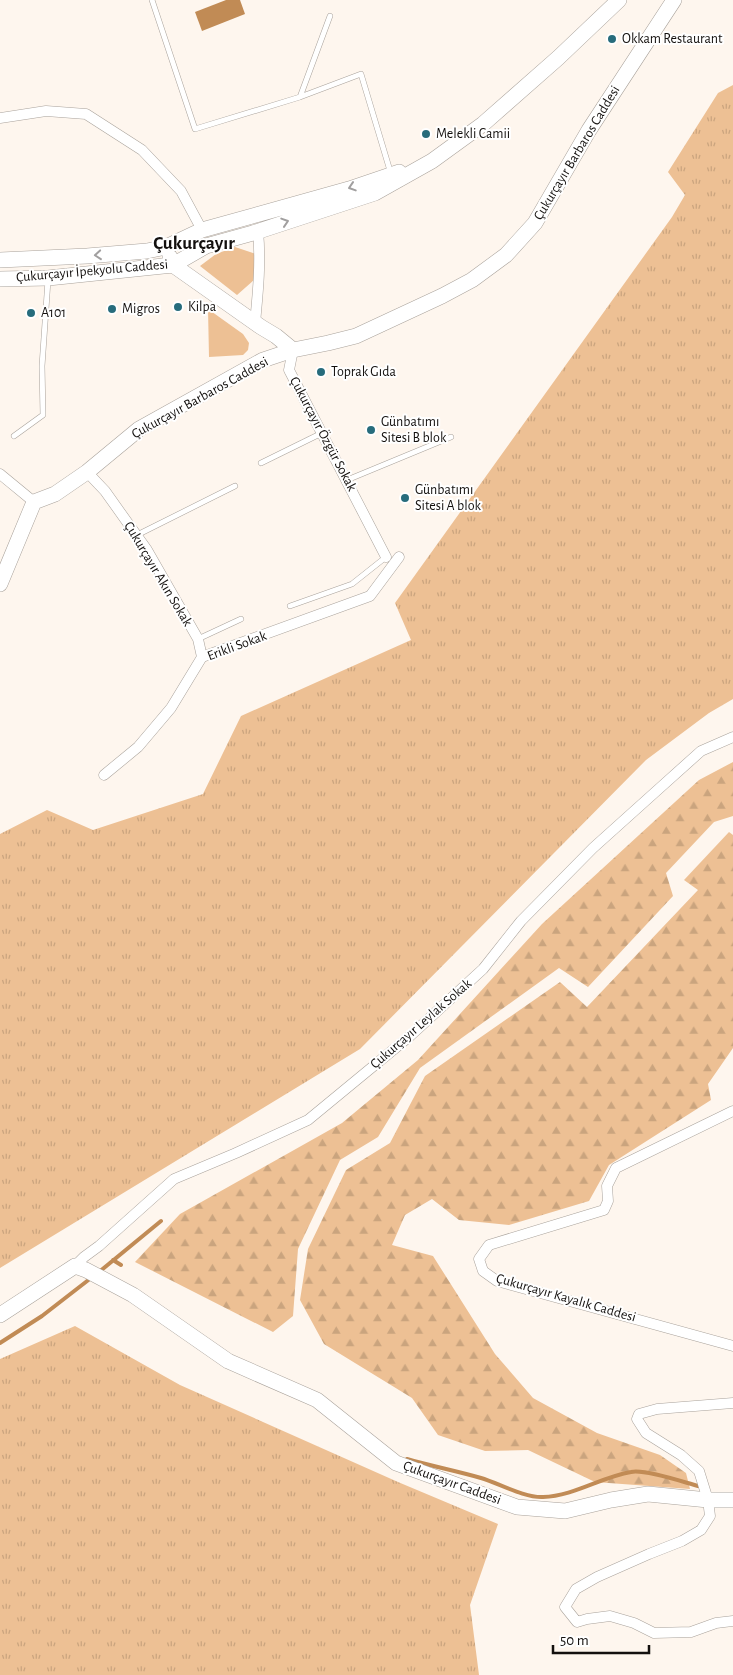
<svg xmlns="http://www.w3.org/2000/svg" width="733" height="1675" viewBox="0 0 733 1675" font-family="'Alegreya Sans',sans-serif">
  <style>
    .grass { fill: url(#grass-tufts) }
    .forest { fill: url(#forest-firs) }
    .green { fill: #edc094 }
    .water { fill: #c18b55 }
    .lines { fill: none; stroke-linecap: round; stroke-linejoin: round }
    .stream { stroke: #c18b55; stroke-width: 4 }
    .lane-casing { stroke: #a9a29b; stroke-width: 6 }
    .street-casing { stroke: #a9a29b; stroke-width: 11 }
    .secondary-casing { stroke: #a9a29b; stroke-width: 16 }
    .lane { stroke: #fff; stroke-width: 5 }
    .street { stroke: #fff; stroke-width: 10 }
    .secondary { stroke: #fff; stroke-width: 15 }
    .oneway { stroke: #a19f9f }
    .poi-dot { fill: #276c7c; stroke: #fff; stroke-width: 2 }
    .labels { text-anchor: middle; dominant-baseline: central; stroke-width: 4; stroke-linejoin: round; paint-order: stroke }
    .poi-label { font-size: 14px; fill: #13100e; stroke: #fff; text-anchor: start }
    .street-label { font-size: 14px; fill: #13100e; stroke: #fff }
    .district-label { font-size: 19px; font-weight: bold; fill: #13100e; stroke: #fff }
  </style>
  <defs>
    <pattern id="grass-tufts" width="24" height="20" patternUnits="userSpaceOnUse" patternTransform="scale(1.25)"><rect width="24" height="20" fill="#edc094"/><path d="M3 7l-1-3M5 7V3M7 7l1-3M15 17l-1-3M17 17v-4M19 17l1-3" fill="none" stroke="#caa47e"/></pattern>
    <pattern id="forest-firs" width="22" height="20" patternUnits="userSpaceOnUse" patternTransform="scale(1.25)"><rect width="22" height="20" fill="#edc094"/><path d="M5 1l3.5 6h-7zM16 11l3.5 6h-7z" fill="#caa47e"/></pattern>
  </defs>
  <rect width="100%" height="100%" fill="#fef6ee"/>
  <path class="grass" d="M733 85V699L709 713 646 760 360 1049 0 1268V834L47 810 93 830 203 794 241 716 411 640 395 603 672 217 685 195 668 172 718 93Z
    M75 1326 180 1385 398 1482 498 1524 470 1605 479 1675H0V1359Z"/>
  <path class="forest" d="M733 762V816L714 822 666 873 673 896 588 987 559 968 420 1068 378 1137 340 1160 298 1249 293 1316 273 1332 135 1262 180 1214 342 1123 418 1060 542 924 699 780Z
    M729 832 733 835V1048L708 1084 711 1100 609 1165 589 1201 509 1225 459 1220 432 1199 405 1215 392 1245 433 1256 495 1354 533 1398 597 1433 660 1455 686 1473 690 1489 595 1482 528 1450 485 1451 438 1435 412 1398 324 1344 300 1300 308 1249 346 1170 390 1143 425 1076 560 982 587 1007 698 890 684 880Z"/>
  <path class="green" d="M235 247 256 254 254 280 237 295 200 266 216 254Z
    M208 309 243 334 249 343 248 350 243 355 209 357Z"/>
  <path class="water" d="M226 0H240L245 14 202 31 195 12Z"/>
  <g class="lines">
    <path class="stream" d="M113 1260 121 1265
      M99 1272 161 1221
      M0 1343 42 1316 91 1278
      M407 1459C431 1466 457 1471 481 1478 498 1483 525 1498 543 1497 574 1496 601 1477 631 1472 645 1469 683 1482 698 1486"/>
    <g class="lane-casing">
      <path id="lane" d="M152 0 195 129 300 97 361 74 391 174
        M300 97 330 16
        M14 436 43 415 42 366 48 280
        M261 463 322 433
        M347 480 451 437
        M137 535 235 486
        M290 606 352 584 386 557
        M198 639 241 619"/>
    </g>
    <g class="street-casing">
      <path id="street" d="M0 118 46 111 86 114 142 150 181 191 202 230
        M255 323C258 292 261 262 258 231
        M293 350 289 370 386 557
        M87 472 105 491 147 550 198 639 202 657
        M0 474 34 502
        M104 775 138 747 171 708 202 657 370 596 399 557
        M733 1111 616 1168 607 1186 608 1201 604 1210 489 1245 479 1259 483 1271 497 1281 733 1346
        M75 1266 84 1257 99 1246 174 1179 236 1153 308 1120 410 1036 483 969 521 921 593 848 662 786 701 751 733 737
        M733 1403 657 1409 639 1414 637 1419 646 1433 681 1455 699 1471 708 1500 710 1516 701 1530 682 1541 649 1554 597 1577 576 1589 565 1607 577 1622 587 1619 610 1616 634 1623 654 1633 691 1632 716 1623 733 1621"/>
    </g>
    <g class="secondary-casing">
      <path id="secondary" d="M170 257 173 265 261 327 276 336 293 350
        M0 260 87 256 147 251 166 247 202 230 349 189 399 172
        M0 279 48 278 173 265 206 246 253 233 375 193 432 161 483 124 558 58 619 0
        M0 584 34 502 55 494 87 472 139 429 263 360 293 350 328 343 356 336 442 296 472 280 506 255 535 223 589 130 674 0
        M0 1315 75 1266 86 1270 133 1295 228 1361 317 1400 396 1463 517 1507 565 1511 611 1500 648 1494 708 1500H733"/>
    </g>
    <use href="#lane" class="lane"/>
    <use href="#street" class="street"/>
    <use href="#secondary" class="secondary"/>
  </g>
  <defs><path id="oneway-chevron" d="M-2-3.5L2.5 0L-2 3.5" fill="none" stroke-width="1.6" stroke-linecap="round" stroke-linejoin="round" transform="scale(1.25)"/></defs>
  <g class="oneway">
    <use href="#oneway-chevron" transform="translate(352 187) rotate(162)"/>
    <use href="#oneway-chevron" transform="translate(285 222) rotate(-18)"/>
    <use href="#oneway-chevron" transform="translate(98 255) rotate(175)"/>
  </g>
  <g class="poi-dot">
    <circle cx="612" cy="39" r="5"/>
    <circle cx="426" cy="134" r="5"/>
    <circle cx="178" cy="307" r="5"/>
    <circle cx="112" cy="309" r="5"/>
    <circle cx="31" cy="313" r="5"/>
    <circle cx="321" cy="372" r="5"/>
    <circle cx="371" cy="430" r="5"/>
    <circle cx="405" cy="498" r="5"/>
  </g>
  <g class="labels">
    <g class="poi-label">
      <text x="622" y="39">Okkam Restaurant</text>
      <text x="436" y="134">Melekli Camii</text>
      <text x="188" y="307">Kilpa</text>
      <text x="122" y="309">Migros</text>
      <text x="41" y="313">A101</text>
      <text x="331" y="372">Toprak Gıda</text>
      <text x="381" y="422">Günbatımı<tspan x="381" dy="16">Sitesi B blok</tspan></text>
      <text x="415" y="490">Günbatımı<tspan x="415" dy="16">Sitesi A blok</tspan></text>
    </g>
    <g class="street-label">
      <text transform="translate(577 153) rotate(-59)">Çukurçayır Barbaros Caddesi</text>
      <text transform="translate(92 271) rotate(-5)">Çukurçayır İpekyolu Caddesi</text>
      <text transform="translate(200 398) rotate(-29)">Çukurçayır Barbaros Caddesi</text>
      <text transform="translate(323 434) rotate(62)">Çukurçayır Özgür Sokak</text>
      <text transform="translate(158 574) rotate(59)">Çukurçayır Akın Sokak</text>
      <text transform="translate(237 646) rotate(-20)">Erikli Sokak</text>
      <text transform="translate(421 1024) rotate(-41)">Çukurçayır Leylak Sokak</text>
      <text transform="translate(566 1298) rotate(16)">Çukurçayır Kayalık Caddesi</text>
      <text transform="translate(452 1483) rotate(20)">Çukurçayır Caddesi</text>
    </g>
    <g class="district-label">
      <text x="194" y="243">Çukurçayır</text>
    </g>
  </g>
  <path d="M553 1645v8h96v-8" fill="none" stroke="#13100e" stroke-width="2.5"/>
  <text x="560" y="1645" font-size="15" fill="#13100e" stroke="#ffffff" stroke-width="4" paint-order="stroke">50 m</text>
</svg>
